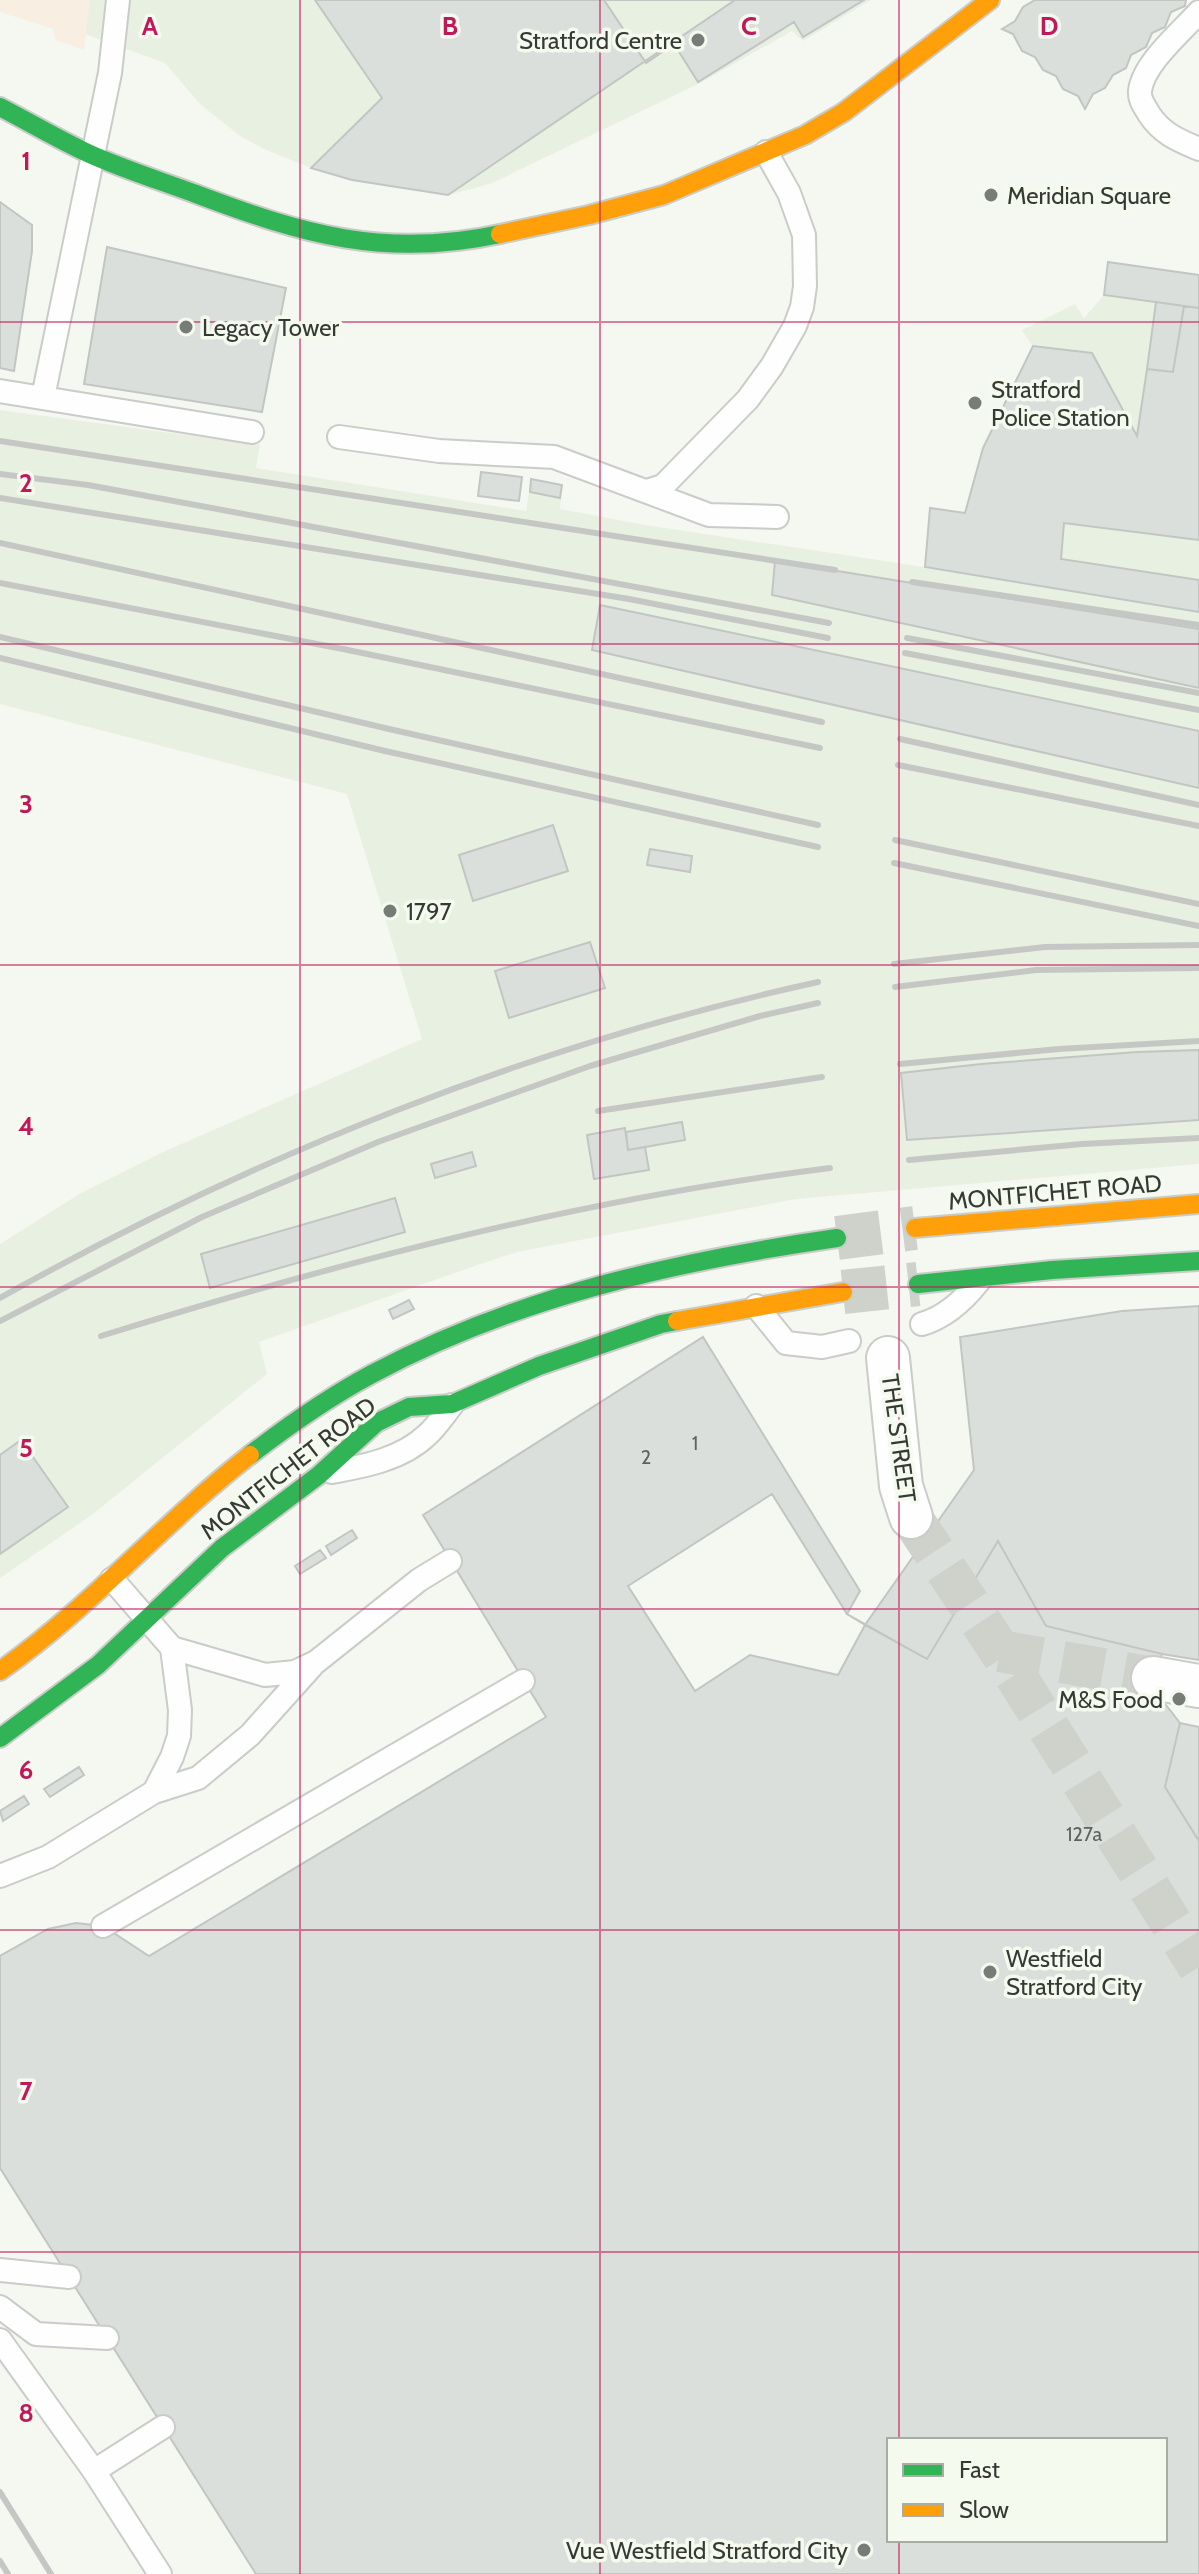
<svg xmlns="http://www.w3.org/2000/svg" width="1199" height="2574" viewBox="0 0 1199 2574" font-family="Cabin,sans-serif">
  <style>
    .built { fill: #e8f0e2 }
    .green { fill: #f8eee1 }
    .building { fill: #dbdfdb; stroke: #c2c6c2; stroke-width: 2; fill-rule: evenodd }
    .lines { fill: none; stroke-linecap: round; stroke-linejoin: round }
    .street-tunnel { stroke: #ced2cb; stroke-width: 42; stroke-dasharray: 42 21; stroke-linecap: butt }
    .secondary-tunnel { stroke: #ced2cb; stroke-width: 44; stroke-dasharray: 44 22; stroke-linecap: butt }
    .lane-casing { stroke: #c9ccc7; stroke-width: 26 }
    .street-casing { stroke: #c9ccc7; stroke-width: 46 }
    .fast-casing { stroke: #c9ccc7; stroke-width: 22 }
    .slow-casing { stroke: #c9ccc7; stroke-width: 22 }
    .lane { stroke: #fdfefd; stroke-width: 22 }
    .street { stroke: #fdfefd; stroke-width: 42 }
    .fast { stroke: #30b455; stroke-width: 18 }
    .slow { stroke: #ff9f0a; stroke-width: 18 }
    .rail { stroke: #c5c7c5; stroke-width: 6 }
    .grid { fill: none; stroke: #c2185b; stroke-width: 2; stroke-opacity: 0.55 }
    .poi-dot { fill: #787c76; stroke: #f4fbee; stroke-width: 3 }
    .labels { text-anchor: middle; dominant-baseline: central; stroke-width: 7; stroke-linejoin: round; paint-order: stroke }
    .number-label { font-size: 20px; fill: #5f625e }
    .poi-label { font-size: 24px; fill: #363934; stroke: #f4fbee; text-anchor: start }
    .street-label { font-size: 24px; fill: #363934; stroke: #f4fbee }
    .grid-label { font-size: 26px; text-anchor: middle; font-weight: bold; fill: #c2185b; stroke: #f4fbee; stroke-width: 7; stroke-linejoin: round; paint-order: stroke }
  </style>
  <rect width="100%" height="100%" fill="#f4f8f1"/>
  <path class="built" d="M0 0H871L803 41 792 31 700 83 490 184 448 195 352 180 311 168 264 149 240 136 200 104 165 63 54 23Z
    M1104 295 1199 308V1164L796 1199 517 1252 466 1269 259 1342 267 1374 89 1517 0 1578V1244L81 1193 163 1152 422 1039 347 794 0 704V410L260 445 256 468 526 511 531 479 562 485 560 509 645 525 924 567 930 508 965 513 983 448 1033 347 1022 330 1075 304 1084 318Z"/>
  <path class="green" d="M0 0H90L84 50 55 40 53 29 0 12Z"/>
  <path class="building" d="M315 0H735L448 195 352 180 311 168 382 98Z
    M604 0H864L803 37 794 22 698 82 674 44 646 63Z
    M1186 0 1185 6 1171 12 1165 27 1152 33 1146 47 1131 55 1126 68 1113 75 1105 88 1093 94 1085 109 1078 96 1063 89 1056 76 1043 70 1035 57 1022 51 1013 34 1002 29 1015 21 1023 7 1035 0Z
    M0 202 32 225V251L14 371 0 368Z
    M107 247 286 288 262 412 84 384Z
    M1108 262 1199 275V308L1104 295Z
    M1156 302 1184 306 1173 372 1147 369Z
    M1184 306 1199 308V540L1064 523 1061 559 1199 580V612L925 567 930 508 965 513 983 448 1033 346 1092 353 1137 436 1147 369 1173 372Z
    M481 472 522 477 519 501 478 496Z
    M531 479 562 485 560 498 530 492Z
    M775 561 1199 629V688L772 595Z
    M600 605 1199 731V788L592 650Z
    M553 825 568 871 473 901 459 855Z
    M650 849 692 856 690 872 647 865Z
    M590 942 605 988 509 1018 495 971Z
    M1199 1050V1120L907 1140 901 1073 981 1064 1137 1052Z
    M682 1122 685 1140 628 1150 626 1132Z
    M625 1128 628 1150 645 1147 649 1170 594 1179 587 1135Z
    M472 1152 476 1166 435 1178 431 1164Z
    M395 1198 405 1232 210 1288 201 1254Z
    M409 1300 414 1309 393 1319 389 1310Z
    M1199 1306V1660L1162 1654 1046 1626 998 1541 927 1659 865 1625 974 1470 960 1337 1122 1311Z
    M703 1337 860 1591 847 1614 927 1659 998 1541 1046 1626 1162 1654 1153 1678 1159 1696 1180 1723 1165 1787 1199 1841V2574H256L0 2168V1956L48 1929 76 1923 103 1926 149 1956 546 1717 423 1515ZM889 2440H1165V2540H889Z
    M21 1440 68 1507 0 1554V1455Z
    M772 1494 847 1614 865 1625 838 1675 750 1655 695 1691 628 1586Z
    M352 1530 357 1538 331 1555 326 1546Z
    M320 1550 326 1558 300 1574 295 1566Z
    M1180 1723 1199 1727V1841L1165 1787Z
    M79 1767 84 1775 50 1797 44 1789Z
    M24 1796 29 1804 3 1821 0 1811Z"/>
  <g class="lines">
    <path class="street-tunnel" d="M911 1517 1000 1651 1199 1967
      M1000 1651 1153 1678"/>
    <path class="secondary-tunnel" d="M837 1238 915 1228
      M843 1292 918 1284"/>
    <g class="lane-casing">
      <path id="lane" d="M1199 12C1181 32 1143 64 1140 91 1139 100 1145 107 1149 114 1162 134 1178 140 1199 149
        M0 391 252 432
        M43 397 110 73 118 0
        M339 437 439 451 554 457 709 515 777 517
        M647 491 663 486 748 399 772 366 795 326 802 307 805 286 804 235 789 193 766 152
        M756 1306 786 1343 822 1347 849 1341
        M922 1324C946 1317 964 1300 979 1281
        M332 1472C365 1466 402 1459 427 1435 436 1427 444 1415 452 1405
        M172 1648 265 1675 295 1672 316 1662 419 1580 450 1561
        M154 1792 198 1778 250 1735 312 1666
        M0 1876 48 1857 154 1792 172 1757 179 1736 180 1710 172 1648 112 1579
        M103 1926 523 1681
        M0 2270 69 2277
        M0 2307 36 2334 107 2338
        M0 2340 94 2471 160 2574
        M94 2471 163 2427"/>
    </g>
    <g class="street-casing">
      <path id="street" d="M888 1358 901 1486 911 1517
        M1153 1678 1199 1686"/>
    </g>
    <g class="fast-casing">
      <path id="fast" d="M0 107C31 123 61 141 92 155 126 170 161 181 196 194 302 234 385 259 500 234
        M918 1284 1052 1270 1199 1261
        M250 1455C289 1425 329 1397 372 1374 516 1297 677 1261 837 1238
        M0 1738 98 1665 222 1548 319 1475 376 1423 409 1407 452 1404 539 1366 661 1324 677 1321"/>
    </g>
    <g class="slow-casing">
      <path id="slow" d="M500 234 589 215 664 195 805 135 844 112 990 0
        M915 1228 1199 1204
        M677 1321 843 1292
        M0 1671C91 1607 163 1523 250 1455"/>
    </g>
    <use href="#lane" class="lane"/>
    <use href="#street" class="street"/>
    <use href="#fast" class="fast"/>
    <use href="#slow" class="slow"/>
    <path class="rail" d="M0 441 835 570
      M0 474 88 485 829 623
      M0 498 629 599 828 638
      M0 543 822 722
      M912 582 1199 625
      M0 583 343 649 820 748
      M0 637 389 729 818 825
      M907 638 1199 693
      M905 653 1199 710
      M0 658 385 751 818 847
      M900 739 1199 805
      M898 765 1199 826
      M895 840 1199 904
      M894 863 1199 926
      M894 964 1045 947 1199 945
      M895 987 1036 970 1199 968
      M900 1064 1059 1049 1199 1041
      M598 1111 822 1077
      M909 1160 1082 1144 1199 1138
      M0 1298C255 1155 532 1045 818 982
      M0 1321 202 1217 378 1142 590 1066 760 1016 818 1003
      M101 1336C340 1262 582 1199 830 1168
      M0 2492 51 2574
      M0 2561 8 2574"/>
  </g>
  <path class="grid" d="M300 0V2574M600 0V2574M899 0V2440M0 322H1199M0 644H1199M0 965H1199M0 1287H1199M0 1609H1199M0 1930H1199M0 2252H1199M899 2540V2574"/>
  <g class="poi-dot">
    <circle cx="698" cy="40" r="8"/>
    <circle cx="991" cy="195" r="8"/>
    <circle cx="186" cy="327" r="8"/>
    <circle cx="975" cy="403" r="8"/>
    <circle cx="390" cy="911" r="8"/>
    <circle cx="1179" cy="1699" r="8"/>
    <circle cx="990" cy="1972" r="8"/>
    <circle cx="864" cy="2550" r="8"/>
  </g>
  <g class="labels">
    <g class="number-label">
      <text x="695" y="1443">1</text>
      <text x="646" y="1457">2</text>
      <text x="1084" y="1834">127a</text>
    </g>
    <g class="poi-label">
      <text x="682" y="40" text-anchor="end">Stratford Centre</text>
      <text x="1007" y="195">Meridian Square</text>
      <text x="202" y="327">Legacy Tower</text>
      <text x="991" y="389">Stratford<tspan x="991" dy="28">Police Station</tspan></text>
      <text x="406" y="911">1797</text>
      <text x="1163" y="1699" text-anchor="end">M&amp;S Food</text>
      <text x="1006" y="1958">Westfield<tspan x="1006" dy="28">Stratford City</tspan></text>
      <text x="848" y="2550" text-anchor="end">Vue Westfield Stratford City</text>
    </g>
    <g class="street-label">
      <text transform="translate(1055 1192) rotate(-5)">MONTFICHET ROAD</text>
      <text transform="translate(899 1438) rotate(82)">THE STREET</text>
      <text transform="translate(288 1468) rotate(-38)">MONTFICHET ROAD</text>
    </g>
  </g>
  <g class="grid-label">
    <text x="150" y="35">A</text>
    <text x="450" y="35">B</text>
    <text x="749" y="35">C</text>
    <text x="1049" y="35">D</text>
    <text x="26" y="170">1</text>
    <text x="26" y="492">2</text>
    <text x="26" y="813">3</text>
    <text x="26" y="1135">4</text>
    <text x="26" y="1457">5</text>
    <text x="26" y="1779">6</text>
    <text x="26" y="2100">7</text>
    <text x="26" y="2422">8</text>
  </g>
  <rect x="887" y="2438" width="280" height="104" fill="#f4fbee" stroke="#a8ada4" stroke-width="2"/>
  <rect x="903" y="2464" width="40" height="12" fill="#30b455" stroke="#a8ada4" stroke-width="2"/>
  <text x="959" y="2478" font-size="24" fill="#363934">Fast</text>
  <rect x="903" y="2504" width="40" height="12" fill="#ff9f0a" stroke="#a8ada4" stroke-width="2"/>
  <text x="959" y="2518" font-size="24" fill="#363934">Slow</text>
</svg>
